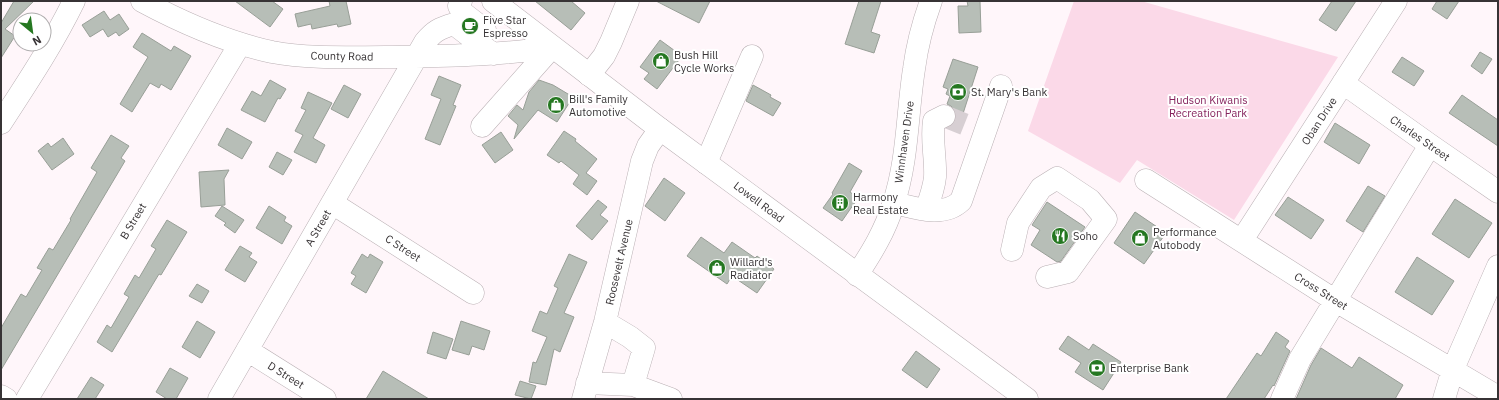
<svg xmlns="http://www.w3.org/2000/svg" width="1499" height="400" viewBox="0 0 1499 400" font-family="'IBM Plex Sans',sans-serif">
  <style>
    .green { fill: #fbd9e8 }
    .building { fill: #b7beb7; stroke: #989f97 }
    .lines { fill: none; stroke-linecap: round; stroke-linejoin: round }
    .minor-tunnel { stroke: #d7cfd3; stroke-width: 22; stroke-dasharray: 22 11; stroke-linecap: butt }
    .minor-casing { stroke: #bab0b4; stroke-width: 23 }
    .major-casing { stroke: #bab0b4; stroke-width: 23 }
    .minor { stroke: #fff; stroke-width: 22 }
    .major { stroke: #fff; stroke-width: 22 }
    .labels { text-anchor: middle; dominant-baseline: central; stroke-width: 4; stroke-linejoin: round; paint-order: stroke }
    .poi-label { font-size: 11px; fill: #373335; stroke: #fff; text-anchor: start }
    .street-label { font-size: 11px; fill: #373335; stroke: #fff }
    .park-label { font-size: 11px; fill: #85225c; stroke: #fff }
  </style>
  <rect width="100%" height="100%" fill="#fff6fa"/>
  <path class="green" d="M1074 1H1141L1338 57 1234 220 1137 160 1120 183 1028 131Z"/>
  <path class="building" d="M14 1H34L5 29 15 36 1 58V23Z
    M235 1H272L283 9 270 27Z
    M329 1H346L351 24 338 27 337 24 312 29 311 24 298 27 295 14 330 6Z
    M535 1H571L585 13 571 30Z
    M656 1H710L699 23Z
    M859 1H881L871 32 880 35 874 53 845 44Z
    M967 1H980L981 32 959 33 958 6H968Z
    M1332 1H1356L1336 31 1319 20Z
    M1437 1H1459L1447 19 1432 9Z
    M104 11 110 20 119 14 129 29 119 36 116 32 108 37 103 29 90 37 82 25Z
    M142 33 171 51 174 46 191 56 171 90 161 84 159 88 150 83 132 112 120 104 148 57 133 47Z
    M660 40 682 56 657 89 644 79 649 73 640 67Z
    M1480 52 1492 59 1482 74 1471 66Z
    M1402 57 1424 71 1414 86 1392 72Z
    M953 59 978 67 960 123 955 122 956 116 955 111 951 106 947 104 950 96 946 94 948 89 943 87Z
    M439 76 461 85 453 105 456 106 440 145 425 139 441 99 431 95Z
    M270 80 286 89 280 99 278 98 265 122 241 110 252 91 261 96Z
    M539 80 553 85 573 97 557 122 538 110 514 139 518 125 508 116 517 105 523 110 529 92Z
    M344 85 361 94 348 118 331 109Z
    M753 85 771 95 770 97 781 103 773 116 746 101Z
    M308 92 332 103 313 138 325 145 316 163 294 152 303 135 295 131 306 110 301 108Z
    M1462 95 1498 120V146L1449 113Z
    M1335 123 1370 145 1359 164 1324 142Z
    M227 128 252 142 242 159 218 145Z
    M564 131 576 139 575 141 597 159 586 173 597 181 587 195 573 184 579 175 561 161 559 163 547 155Z
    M501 132 513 150 495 163 482 145Z
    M111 135 129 146 121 158 125 161 1 370V328L21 294 26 297 42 270 37 268 49 248 53 250 71 220 70 219 97 172 91 168Z
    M63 138 74 154 52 170 38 151 48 143 51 147Z
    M277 152 292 160 283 175 269 167Z
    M849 163 862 171 850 192 858 198 842 221 823 208 833 194 832 193Z
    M229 170 224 179 225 205 201 207 199 172Z
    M664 178 685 193 665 221 645 206Z
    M1368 186 1385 196 1363 232 1346 221Z
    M1288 197 1324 220 1311 239 1275 215Z
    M1455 199 1492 223 1469 258 1432 234Z
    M598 200 607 207 600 215 608 221 592 240 576 226Z
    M1047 202 1085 227 1061 261 1057 262 1031 245 1040 230 1032 225Z
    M222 206 244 220 235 233 224 225 226 223 215 216Z
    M269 206 286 217 284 221 292 226 282 244 256 228Z
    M1135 212 1166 233 1144 264 1114 243Z
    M167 220 187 232 161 275 159 274 112 352 97 342 107 325 111 328 129 297 124 294 135 275 139 278 156 249 151 246Z
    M701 237 724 253 732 242 755 258 757 256 774 269 757 293 732 276 727 284 687 256Z
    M240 246 252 253 249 257 257 262 245 282 225 270Z
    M362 254 368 258 370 254 383 262 366 293 351 284 356 276 351 273Z
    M569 254 587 262 564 313 574 317 560 352 554 349 546 385 529 382 533 362 536 363 547 337 532 331 540 311 547 314 558 288 554 286Z
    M1417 257 1454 281 1432 315 1395 292Z
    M197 284 209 291 202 303 189 296Z
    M197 321 215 332 200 358 182 347Z
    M461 321 490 331 484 350 472 346 469 355 452 350Z
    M433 332 453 339 446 359 427 353Z
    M1276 332 1289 341 1285 347 1290 351 1274 386 1273 385 1264 399H1226L1257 353 1261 356Z
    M1068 336 1089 350 1093 344 1121 362 1103 390 1075 372 1081 363 1059 349Z
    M1321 348 1352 368 1359 357 1403 385 1395 399H1296L1311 365Z
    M916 351 940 369 927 388 902 370Z
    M170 368 188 378 176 399H167L156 392Z
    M383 371 429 399H366Z
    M91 377 104 385 95 399H77Z
    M520 381 536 386 531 399 515 395Z"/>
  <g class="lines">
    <path class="minor-tunnel" d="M944 116 969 126"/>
    <g class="minor-casing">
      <path id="minor" d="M142 1C183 23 226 42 272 52 309 59 348 57 386 57 441 56 498 56 552 47
        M461 1 459 6 463 13 485 30
        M589 75 604 56 611 42 628 1
        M1343 83 1430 145 1498 192
        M1 123C27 83 53 44 74 1
        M482 126 552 47
        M706 163 752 56
        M1146 180 1336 301 1498 397
        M332 203 473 293
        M894 203C916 208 943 218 961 201L1001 86
        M926 210C930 199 934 188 935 177 936 158 931 140 934 121L944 116
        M1242 240 1396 1
        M1012 250 1018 223 1041 188 1057 178 1090 200 1106 219 1068 272 1047 277
        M857 275C872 252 885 231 893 205 908 161 907 114 914 69 917 46 923 23 931 1
        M247 350 325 399
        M587 383 633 385 644 348 630 337 605 322
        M633 385 671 399
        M1 396 6 399
        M27 399 240 44
        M219 399 425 42C434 31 440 28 454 24L493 54
        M583 399 605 322 642 161 648 146 660 129
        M1282 399 1300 359 1430 145
        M1444 399 1453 369 1498 266"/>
    </g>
    <g class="major-casing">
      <path id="major" d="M493 1 660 129 1027 399"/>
    </g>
    <use href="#minor" class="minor"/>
    <use href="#major" class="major"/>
  </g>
  <defs>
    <g id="cafe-disc" transform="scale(0.9)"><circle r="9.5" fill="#257721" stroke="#fff"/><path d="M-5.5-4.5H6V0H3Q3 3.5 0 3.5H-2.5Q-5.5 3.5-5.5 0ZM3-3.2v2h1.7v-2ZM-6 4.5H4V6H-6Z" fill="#fff"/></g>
    <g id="shop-disc" transform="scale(0.9)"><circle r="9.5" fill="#257721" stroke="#fff"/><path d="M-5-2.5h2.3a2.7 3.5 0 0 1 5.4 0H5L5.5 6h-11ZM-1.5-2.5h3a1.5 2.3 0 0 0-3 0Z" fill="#fff"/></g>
    <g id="bank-disc" transform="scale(0.9)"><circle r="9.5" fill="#257721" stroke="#fff"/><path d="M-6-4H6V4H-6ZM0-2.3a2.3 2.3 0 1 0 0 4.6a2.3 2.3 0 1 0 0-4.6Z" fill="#fff"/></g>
    <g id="building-disc" transform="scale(0.9)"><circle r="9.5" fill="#257721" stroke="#fff"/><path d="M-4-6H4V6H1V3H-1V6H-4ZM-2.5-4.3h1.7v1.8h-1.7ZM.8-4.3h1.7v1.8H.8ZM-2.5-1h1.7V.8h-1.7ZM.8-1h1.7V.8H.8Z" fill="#fff"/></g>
    <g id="restaurant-disc" transform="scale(0.9)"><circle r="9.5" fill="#257721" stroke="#fff"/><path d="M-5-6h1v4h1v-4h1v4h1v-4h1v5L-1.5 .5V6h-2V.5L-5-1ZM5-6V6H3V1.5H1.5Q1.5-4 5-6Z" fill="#fff"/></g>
  </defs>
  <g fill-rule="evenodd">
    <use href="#cafe-disc" x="470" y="26"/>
    <use href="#shop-disc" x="661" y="61"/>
    <use href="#bank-disc" x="958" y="92"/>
    <use href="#shop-disc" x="556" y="105"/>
    <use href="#building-disc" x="840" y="203"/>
    <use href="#restaurant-disc" x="1060" y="236"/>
    <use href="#shop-disc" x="1140" y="238"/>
    <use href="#shop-disc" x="717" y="268"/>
    <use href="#bank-disc" x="1097" y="368"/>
  </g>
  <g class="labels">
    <g class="poi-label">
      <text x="483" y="20">Five Star<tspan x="483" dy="13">Espresso</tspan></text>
      <text x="674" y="55">Bush Hill<tspan x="674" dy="13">Cycle Works</tspan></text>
      <text x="971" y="92">St. Mary's Bank</text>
      <text x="569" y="99">Bill's Family<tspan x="569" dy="13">Automotive</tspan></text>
      <text x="853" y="197">Harmony<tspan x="853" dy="13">Real Estate</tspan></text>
      <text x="1153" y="232">Performance<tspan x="1153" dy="13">Autobody</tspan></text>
      <text x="1073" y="236">Soho</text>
      <text x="730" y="262">Willard's<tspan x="730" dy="13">Radiator</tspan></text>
      <text x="1110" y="368">Enterprise Bank</text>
    </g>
    <g class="street-label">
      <text transform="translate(342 56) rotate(1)">County Road</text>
      <text transform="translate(1319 121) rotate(-57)">Oban Drive</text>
      <text transform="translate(1420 138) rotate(35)">Charles Street</text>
      <text transform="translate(904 142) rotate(-82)">Winnhaven Drive</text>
      <text transform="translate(759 202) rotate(37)">Lowell Road</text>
      <text transform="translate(133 221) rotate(-59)">B Street</text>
      <text transform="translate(318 228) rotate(-60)">A Street</text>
      <text transform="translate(403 248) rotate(33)">C Street</text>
      <text transform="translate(619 262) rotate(-77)">Roosevelt Avenue</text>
      <text transform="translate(1321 291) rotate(32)">Cross Street</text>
      <text transform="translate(286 375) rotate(32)">D Street</text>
    </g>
    <g class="park-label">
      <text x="1208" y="100">Hudson Kiwanis<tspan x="1208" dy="13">Recreation Park</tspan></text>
    </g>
  </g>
  <rect width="1499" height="400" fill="none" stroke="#373335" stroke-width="4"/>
  <g transform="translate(32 32) rotate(151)"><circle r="19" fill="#ffffff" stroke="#afadae"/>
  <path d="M0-3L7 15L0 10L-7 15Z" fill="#257721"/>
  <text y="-6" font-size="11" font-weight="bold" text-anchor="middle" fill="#373335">N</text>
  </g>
</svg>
